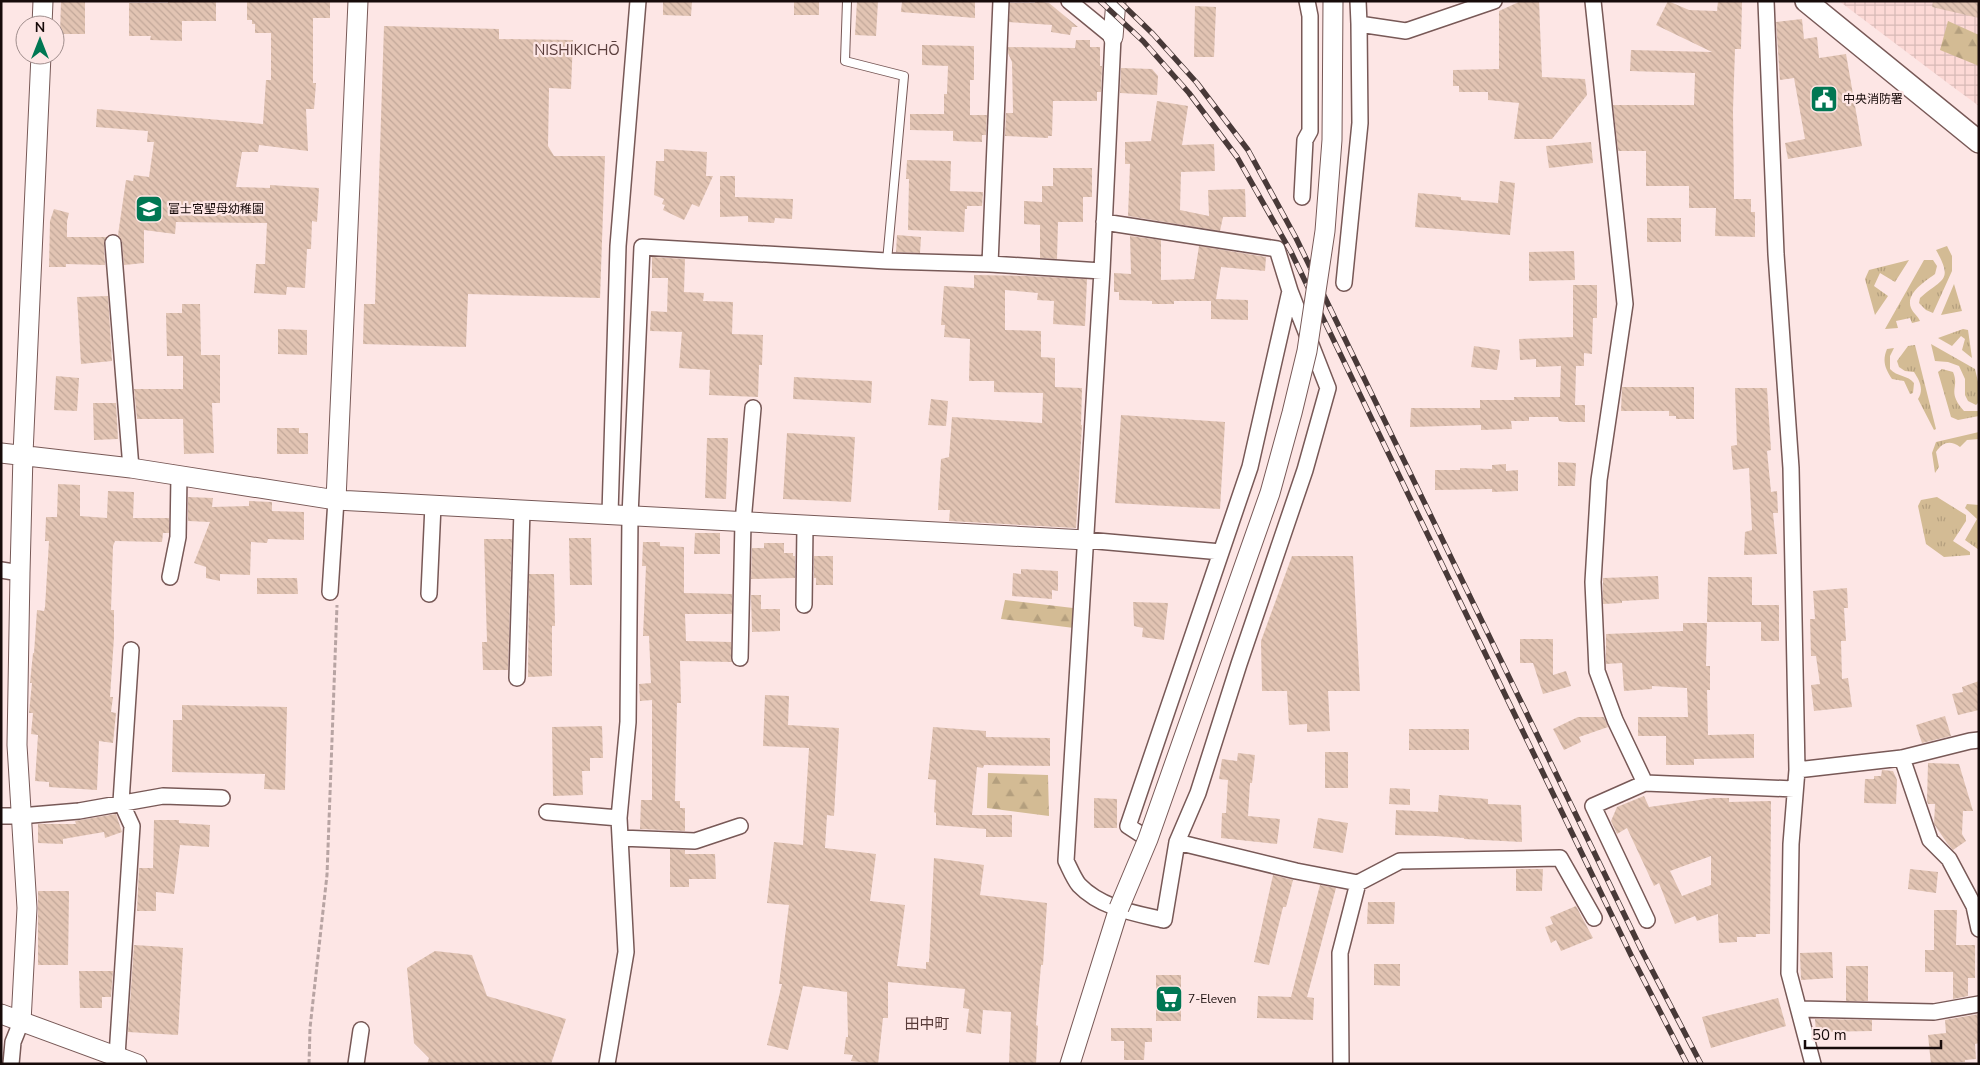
<svg xmlns="http://www.w3.org/2000/svg" width="1980" height="1065" viewBox="0 0 1980 1065" font-family="'Nunito Sans','Noto Sans JP',sans-serif">
  <style>
    .industrial { fill: url(#industrial-grid) }
    .grass { fill: url(#grass-tufts) }
    .forest { fill: url(#forest-firs) }
    .building { fill: url(#building-back-hatch); fill-rule: evenodd }
    .lines { fill: none; stroke-linecap: round; stroke-linejoin: round }
    .service-casing { stroke: #785957; stroke-width: 10 }
    .minor-casing { stroke: #785957; stroke-width: 18 }
    .tertiary-casing { stroke: #785957; stroke-width: 21 }
    .secondary-casing { stroke: #785957; stroke-width: 24 }
    .path { stroke: #b8a4a3; stroke-width: 3; stroke-dasharray: 5 2.5; stroke-linecap: butt }
    .service { stroke: #fff; stroke-width: 8 }
    .minor { stroke: #fff; stroke-width: 15 }
    .tertiary { stroke: #fff; stroke-width: 19 }
    .secondary { stroke: #fff; stroke-width: 21 }
    .rail-casing { stroke: #483938; stroke-width: 5.5 }
    .rail { stroke: #fde6e5; stroke-width: 4; stroke-dasharray: 11; stroke-linecap: butt }
    .tertiary-bridge-casing { stroke: #785957; stroke-width: 21; stroke-linecap: butt }
    .tertiary-bridge { stroke: #fff; stroke-width: 19 }
    .labels { text-anchor: middle; dominant-baseline: central; stroke-width: 4.5; stroke-linejoin: round; paint-order: stroke }
    .poi-label { font-size: 12px; fill: #170b0a; stroke: #fde6e5; text-anchor: start }
    .quarter-label { font-size: 15px; fill: #593c3a; stroke: #fde6e5 }
  </style>
  <defs>
    <pattern id="industrial-grid" width="8" height="8" patternUnits="userSpaceOnUse" patternTransform="scale(1.25)"><rect width="8" height="8" fill="#fdd9d6"/><path d="M0 4h8M4 0v8" fill="none" stroke="#d8b9b6"/></pattern>
    <pattern id="grass-tufts" width="24" height="20" patternUnits="userSpaceOnUse" patternTransform="scale(1.25)"><rect width="24" height="20" fill="#d3bb94"/><path d="M3 7l-1-3M5 7V3M7 7l1-3M15 17l-1-3M17 17v-4M19 17l1-3" fill="none" stroke="#b49f7e"/></pattern>
    <pattern id="forest-firs" width="22" height="20" patternUnits="userSpaceOnUse" patternTransform="scale(1.25)"><rect width="22" height="20" fill="#d3bb94"/><path d="M5 1l3.5 6h-7zM16 11l3.5 6h-7z" fill="#b49f7e"/></pattern>
    <pattern id="building-back-hatch" width="6" height="6" patternUnits="userSpaceOnUse" patternTransform="scale(1.25)"><rect width="6" height="6" fill="#e2c4b3"/><path d="M-1 5l2 2M0 0l6 6M5-1l2 2" fill="none" stroke="#c1a799"/></pattern>
  </defs>
  <rect width="100%" height="100%" fill="#fde6e5"/>
  <path class="industrial" d="M1839 1H1979V106L1949 84Z"/>
  <path class="grass" d="M1947 246 1952 256V271L1933 313 1926 310 1919 303 1920 298C1942 278 1954 282 1936 250Z
    M1909 260 1895 282 1880 273 1874 286 1888 296 1875 315 1865 279 1869 270Z
    M1924 260H1933L1937 266 1935 274C1926 281 1905 293 1911 308 1913 313 1918 316 1920 321L1912 323 1910 318 1896 321 1898 328 1885 329Z
    M1954 284 1962 311 1941 315Z
    M1963 329 1968 330 1972 358 1962 350 1965 339 1961 336 1952 346 1938 338Z
    M1931 344 1975 369 1979 386V402L1976 405 1968 401 1965 395V379L1959 366 1948 362 1935 361Z
    M1915 345 1936 429 1934 430 1918 399C1924 390 1920 381 1914 372L1905 371 1899 367 1897 361 1908 346Z
    M1894 348 1890 356V369C1897 377 1908 375 1914 383L1913 393 1910 394 1904 381 1892 379C1885 368 1882 361 1887 349Z
    M1942 369 1953 372C1960 388 1946 391 1964 411H1979V416L1958 420 1951 417 1938 372Z
    M1979 432V439L1967 440 1960 447C1950 440 1943 442 1936 452L1939 467 1935 473 1932 453 1936 442Z
    M1937 497 1966 515V521L1953 541 1970 552V555L1944 557 1926 544 1918 506 1921 500Z
    M1967 504 1979 505V550L1965 540 1977 519 1965 508Z"/>
  <path class="forest" d="M1948 21 1979 35V66L1940 50Z
    M1005 600 1073 608 1074 628 1001 619Z
    M988 773 1048 775 1049 816 987 808Z"/>
  <path class="building" d="M61 1H85V34H60Z
    M168 1H216V21H182V41L150 40 151 36H129V3H168Z
    M247 1H330V18H313V83H316L314 109H306L308 151 259 145 258 152H242L236 187 270 188V185L319 188 317 222 312 221 311 249H307L305 288 287 287 286 295 254 293 256 264H265L267 223 176 222 175 234 144 230V263L124 265 122 242 118 235 126 180 133 181 134 175 149 177 154 142H147L148 131 96 127 97 109 263 124 266 80H271V33H255V24H252V20H247Z
    M663 1H692L691 16 663 15Z
    M794 1H819V15H794Z
    M857 1H878L876 36 855 35Z
    M902 1H975V18L901 12Z
    M1035 1 1049 3 1078 27H1072L1070 35 1051 32 1052 25 1009 22 1010 3H1035Z
    M1521 1H1539L1542 77 1585 79 1587 95 1552 139H1514L1519 103 1488 100V92H1459V86H1453V70L1499 69V11Z
    M1668 1 1689 10 1717 11 1718 1H1742L1741 49H1735L1733 110 1734 199H1751V212H1755V237L1715 236 1716 208H1689V186H1646V151H1618L1613 105H1694L1695 73 1630 71 1631 50 1712 52 1656 25Z
    M1933 1H1979V18L1932 7Z
    M1195 6 1216 7 1214 57H1194Z
    M1802 19 1804 39 1817 37 1819 58 1846 54 1862 146 1788 159 1785 143 1805 139 1794 78 1780 80 1776 22Z
    M384 26 499 29V39L573 40 571 89 549 88 548 146 554 156H605L600 298 468 294 466 347 363 344 364 304H375Z
    M1076 40H1090V47H1100V66H1102L1101 92H1097V101H1053L1052 136H1048V138L1005 136 1006 113H1013L1012 62 1008 53V47L1075 48Z
    M922 45 974 46V80H970V115H987L986 135H982V142L953 141V131L910 130V114H944V94H947L948 66 922 65Z
    M1121 68 1152 69 1158 76 1157 95 1120 93Z
    M1157 101 1188 106 1182 145 1214 144 1215 171 1181 172 1180 210 1209 216 1208 190 1245 189 1246 217H1223L1220 231 1128 216 1130 164H1125V142L1151 141Z
    M1591 142 1593 163 1549 168 1546 146Z
    M664 149 707 152 706 176H713L699 207 692 204 684 220 663 210 665 205 662 204 664 199 654 195 656 161H664Z
    M907 160 951 161 950 191 983 192 982 206H967V209H965L964 232 908 230 909 179H906Z
    M1053 168H1092V197H1083V222H1058L1057 259 1040 258V225L1024 224V201L1042 202V186H1053Z
    M720 176H735V197L793 199 792 219 775 218 774 223 748 222V216L720 217Z
    M1500 181 1515 183 1510 235 1415 227 1418 193 1461 197V200L1498 203Z
    M54 209 69 213 67 221V237H106L104 244 105 265 66 264V267H49L50 221Z
    M1647 218H1681V242H1647Z
    M897 235 921 237 920 253 896 252Z
    M1130 236 1161 240V280L1194 279 1199 246 1266 257 1265 271 1221 267 1216 299 1248 300V320L1211 319V301H1174V304H1152V301L1119 300V292H1114V273L1131 274Z
    M1574 251 1575 280 1529 281V252Z
    M652 257 685 259 684 292 704 293 703 301 733 302 732 334 763 335 762 365H759L758 397 709 395 710 370 679 368 682 332 650 331 651 311 667 312 668 278H652Z
    M974 275 1026 276 1087 279 1085 326 1053 324 1054 301 1037 300 1038 293 1005 290V330L1041 331V357L1055 358V387L1082 388 1081 425H1082L1076 528 949 521 950 510H938L941 459 949 457 952 417 1042 423 1043 393 994 392V381H969L970 339 944 337 945 325H941L944 286 974 288Z
    M1573 285H1597V318H1593L1592 354 1584 353V366H1576L1575 405H1585V422H1565L1559 421 1558 417H1529V421H1511L1512 429 1481 430V425L1410 427 1411 408H1480V400H1514V397H1560L1561 366 1536 367V359L1520 360 1519 339 1573 337Z
    M108 296 112 361 81 364 77 297Z
    M182 304H200L201 355H220V403H212L214 453 184 454 183 419H137L134 389H183V356H167L166 313H182Z
    M278 329 307 330V355L278 354Z
    M1474 346 1500 350 1497 370 1471 367Z
    M56 376 79 378 77 411 54 410Z
    M794 377 872 381 871 403 793 399Z
    M1622 387H1694V419H1676V416H1669V411H1621Z
    M1735 388H1767L1771 450 1767 451 1771 492 1777 491 1778 513H1773L1777 554 1744 555 1745 532 1752 530 1749 468 1733 470 1731 446 1737 445Z
    M931 399 948 401 946 426 928 425Z
    M93 403H116L118 439 94 440Z
    M1121 415 1225 422 1220 509 1115 503Z
    M277 428H299V433H308V454H277Z
    M787 433 855 437 851 502 783 499Z
    M707 438H728L726 499 705 498Z
    M1558 462 1576 463 1575 486H1558Z
    M1506 464V471L1518 470V491L1492 492V489L1435 490V470H1460V468L1492 469V465Z
    M58 484 80 485V516L107 518 108 491 134 492 133 518H169V533H163L162 542 115 541 113 546 111 610H114V637L110 697H113L111 712 116 713 113 743 99 741 97 790 49 787V782L35 781 38 735 31 734 33 713H29L32 683H30L33 653H34L37 610 44 611 45 607 49 541H45L46 517H57Z
    M188 497 213 498 212 507 249 506V501L272 502V511L304 512V540L268 539 267 543 251 542 250 575 220 574V581L206 578V567L194 563 210 522 188 521Z
    M695 533H720V554H694Z
    M569 538H591L592 585H570Z
    M484 539H512L508 670H483L482 642H487Z
    M643 542H660V546L684 547V593L732 594V614H685L686 641 731 642 732 662 680 661 681 703H677L675 801H680V808H685V831L640 829 641 800H652V700L640 701 639 684 651 683 649 636H643L646 566H642Z
    M764 543H784V553H793V556H795V578L751 579 752 548H764Z
    M814 556H833V585H816V578H814Z
    M1292 556H1353L1360 691H1328L1330 731 1307 732V724L1289 725 1287 691H1262L1261 641Z
    M1021 569 1058 571V591L1052 590V599L1012 596 1013 573 1021 574Z
    M529 574H554L555 626H552V676L528 677Z
    M1658 576 1659 599 1622 601V603L1603 604V578Z
    M1708 577H1752V605H1779V641H1761V622H1707Z
    M257 578H297L298 594H257Z
    M1847 588 1848 608H1844L1846 641H1841L1842 679 1848 678 1852 707 1814 711 1811 685 1820 684 1816 656H1811L1810 619H1815L1813 591Z
    M751 595H761V609H780V631L752 632Z
    M1133 602 1168 603 1164 640 1142 637 1143 628 1134 626Z
    M1683 623H1707L1706 666H1710V690H1707L1708 735 1754 734V758L1694 759V765H1666V736H1638V717H1688L1687 688 1652 686V689L1624 691 1622 663 1606 664V634L1683 631Z
    M1520 639H1553V675L1566 671 1571 686 1543 694 1533 663H1520Z
    M1979 681V710L1958 715 1952 694 1963 692 1962 687Z
    M765 695 789 696 788 725 839 728 834 816 827 815 825 848 876 854 870 901 905 905 897 966 926 969V962H929L934 858 984 865 980 895 1047 903 1043 965H1041L1036 1025 1038 1026 1036 1064H1009L1011 1012 983 1010 981 1034 966 1032 969 1009 963 1008 965 989 888 982V1018H883L878 1064 851 1061 853 1055 844 1054 846 1037H848L847 992 803 986 788 1050 767 1045 782 984H779L789 905 767 903 774 842 803 845 809 748 763 746Z
    M182 705 287 707 285 790 264 789 265 774 172 772 173 720H182Z
    M1945 716 1951 736 1922 743 1916 725Z
    M1578 717H1604L1608 727 1579 737 1581 742 1564 750 1553 729Z
    M602 726 603 758H590V771H582L583 795 553 796 552 727Z
    M933 727 986 731V737L1050 738V766L984 765 983 768 977 767 972 815H1012V837H986V829L936 825V813L934 812 936 780 928 779Z
    M1409 729H1469V750H1409Z
    M1325 752H1348V788H1325Z
    M1238 753 1255 755 1252 783H1250L1248 816 1280 819 1277 844 1221 838 1222 813H1226L1228 780 1219 779 1222 759 1237 761Z
    M1928 763 1959 764 1973 811H1963L1962 834 1966 841 1953 850 1947 843 1934 824 1935 804H1928L1927 801Z
    M1882 770 1893 771 1897 780 1896 804 1864 803 1865 779H1874V776H1881Z
    M1390 788 1410 789V805L1389 804Z
    M1439 795 1488 799V804L1521 805 1522 842 1464 839V838L1436 836 1395 835 1396 810 1438 812Z
    M1644 796 1649 807 1714 798H1729V802L1771 801 1770 934H1756V937H1737V942L1719 943 1718 914 1697 921 1695 916 1675 924 1659 883 1654 886 1627 828 1617 834 1611 821 1617 807ZM1711 856V885L1682 896 1670 871Z
    M1094 798 1117 799V828H1094Z
    M116 814 122 832 105 838 104 832 63 839V844L38 843V824H76L75 821Z
    M1318 818 1348 823 1343 853 1313 848Z
    M154 820H179V823L210 825 209 847 180 845 174 894 156 892V911H137L139 868H153Z
    M670 849 685 850V854H715L716 879H689V887H670Z
    M1516 869H1543L1542 891H1516Z
    M1910 869 1938 872 1936 893 1908 889Z
    M1273 875 1293 880 1286 907H1283L1269 965 1254 962Z
    M1320 885 1336 888 1307 997 1314 998 1313 1020 1257 1018 1258 996 1291 997Z
    M38 891H69L68 965H38Z
    M1368 902H1395L1394 924H1367Z
    M1576 906 1593 938 1561 951 1556 940 1551 943 1545 927 1553 924 1550 917Z
    M1934 910H1957L1956 945H1975V978H1968V996L1953 999V972H1925V950H1934Z
    M134 945 183 948 178 1035 128 1032Z
    M435 951 472 955 487 996 566 1019 551 1064H427L429 1058 414 1043 407 968Z
    M1832 952 1833 978 1801 980 1800 953Z
    M1374 964H1400V986L1374 985Z
    M1846 966H1868V1001H1846Z
    M79 971H113L111 997H102V1008H80Z
    M1156 975H1181V1021H1156Z
    M1778 998 1786 1026 1711 1048 1702 1017Z
    M1979 1014V1043L1975 1044 1976 1059 1965 1060V1062L1931 1064 1928 1035 1946 1033 1945 1020Z
    M1815 1019 1872 1020V1031L1816 1032Z
    M1111 1028H1152V1042H1145L1144 1060H1124V1041H1111Z"/>
  <g class="lines">
    <g class="service-casing">
      <path id="service" d="M847 1 845 61 904 76 887 261"/>
    </g>
    <g class="minor-casing">
      <path id="minor" d="M1069 1 1113 37 1102 271 1066 861C1070 869 1074 879 1079 885 1101 908 1134 913 1164 920L1177 842 1198 793 1239 664 1305 470 1328 388 1290 291
        M1358 1 1359 24 1406 31 1494 1
        M1593 1 1625 304 1599 480 1593 582 1597 671 1615 720 1645 783
        M1766 1 1776 254 1791 468 1797 770 1791 844 1789 973 1813 1064
        M1302 197 1305 140 1310 131V16L1307 1
        M1104 222 1277 249 1290 291 1250 467 1128 826 1148 839
        M113 243 131 468
        M990 264 1001 1
        M1344 283 1360 123 1359 24
        M610 514 618 246 638 1
        M1086 540 1221 552
        M1 570 20 573
        M170 577 178 537 179 476
        M330 592 336 500
        M429 594 433 505
        M804 605 805 525
        M740 658 743 522 753 408
        M517 678 522 510
        M1902 758 1930 840 1949 859 1974 906 1979 929
        M1797 770 1902 758 1970 741 1979 740
        M547 812 619 818
        M1 816H20L79 811 163 796 222 798
        M620 838 695 841 740 826
        M1177 842 1296 871 1358 883 1400 861 1560 858 1594 918
        M1647 920 1593 806 1645 783 1794 789
        M1799 1009 1934 1012 1979 1004
        M117 1056 132 826 121 802 131 650
        M11 1064 13 1042 21 1022
        M356 1064 361 1030
        M607 1064 626 952 619 818 628 722 630 516 642 247 887 261 990 264 1102 271
        M1341 1064 1340 953 1358 883"/>
    </g>
    <g class="tertiary-casing">
      <path id="tertiary" d="M42 25 43 1
        M1113 37 1116 1
        M1 453 131 468 336 500 1086 540
        M336 500 358 1
        M1 1014 137 1064
        M21 1022 27 908 17 745 20 573 23 454 41 55
        M1070 1064 1119 908"/>
    </g>
    <g class="secondary-casing">
      <path id="secondary" d="M1806 1 1979 142"/>
    </g>
    <path class="path" d="M309 1064 310 1028 327 875 337 605"/>
    <use href="#service" class="service"/>
    <use href="#minor" class="minor"/>
    <use href="#tertiary" class="tertiary"/>
    <use href="#secondary" class="secondary"/>
    <g class="rail-casing">
      <path id="rail" d="M1100 1 1143 41 1189 93 1237 157 1291 252 1631 955 1687 1064
        M1119 1 1153 34 1197 83 1248 150 1296 238 1642 951 1701 1064"/>
    </g>
    <use href="#rail" class="rail"/>
    <g class="tertiary-bridge-casing">
      <path id="tertiary-bridge" d="M1119 908 1148 839 1270 493 1292 413 1307 351 1325 231 1332 140 1333 1"/>
    </g>
    <use href="#tertiary-bridge" class="tertiary-bridge"/>
  </g>
  <defs>
    <g id="civic-square" transform="scale(1.4375)"><rect x="-9" y="-9" width="18" height="18" rx="4" fill="#007753" stroke="#fde6e5"/><path d="M-.6-6.5H3V-4.5H.6V-3L4-1V1h2V6H-6V1h2V-1L-.6-3ZM-1.2 2.5V6h2.4V2.5Z" fill="#fff"/></g>
    <g id="school-square" transform="scale(1.4375)"><rect x="-9" y="-9" width="18" height="18" rx="4" fill="#007753" stroke="#fde6e5"/><path d="M0-5L7-2L0 1L-7-2ZM-4 1L0 2.5L4 1V4Q0 6-4 4Z" fill="#fff"/></g>
    <g id="supermarket-square" transform="scale(1.4375)"><rect x="-9" y="-9" width="18" height="18" rx="4" fill="#007753" stroke="#fde6e5"/><path d="M-6-5.5h2.5l.6 2H6L4.5 2H-2.5L-4.4-4H-6ZM-1.5 3.2a1.3 1.3 0 1 0 .1 0ZM3 3.2a1.3 1.3 0 1 0 .1 0Z" fill="#fff"/></g>
  </defs>
  <g fill-rule="evenodd">
    <use href="#civic-square" x="1824" y="99"/>
    <use href="#school-square" x="149" y="209"/>
    <use href="#supermarket-square" x="1169" y="999"/>
  </g>
  <g class="labels">
    <g class="poi-label">
      <text x="1843" y="99">中央消防署</text>
      <text x="168" y="209">富士宮聖母幼稚園</text>
      <text x="1188" y="999">7-Eleven</text>
    </g>
    <g class="quarter-label">
      <text x="577" y="50">NISHIKICHŌ</text>
      <text x="927" y="1024">田中町</text>
    </g>
  </g>
  <rect width="1980" height="1065" fill="none" stroke="#170b0a" stroke-width="5"/>
  <g transform="translate(40 40)"><circle r="24" fill="#fde6e5" stroke="#a18e8d"/>
  <path d="M0-4L9 19L0 12L-9 19Z" fill="#007753"/>
  <text y="-8" font-size="14" font-weight="bold" text-anchor="middle" fill="#170b0a">N</text>
  </g>
  <path d="M1805 1040v8h136v-8" fill="none" stroke="#170b0a" stroke-width="2.5"/>
  <text x="1812" y="1040" font-size="15" fill="#170b0a" stroke="#fde6e5" stroke-width="4" paint-order="stroke">50 m</text>
</svg>
